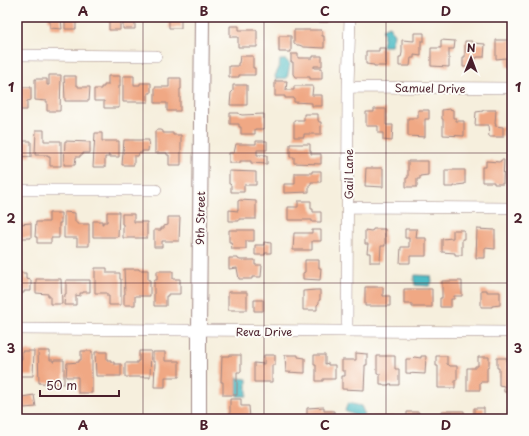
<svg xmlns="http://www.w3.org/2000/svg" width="529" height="436" viewBox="0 0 529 436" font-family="'Playpen Sans',sans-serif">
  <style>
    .water { fill: #4fbdc6; stroke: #4c6e78 }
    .building { fill: #f0a884 }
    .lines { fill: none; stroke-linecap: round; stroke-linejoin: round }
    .minor-casing { stroke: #a08784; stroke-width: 12 }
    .tertiary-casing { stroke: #a08784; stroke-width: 16 }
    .minor { stroke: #fff; stroke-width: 11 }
    .tertiary { stroke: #fff; stroke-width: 14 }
    .grid { fill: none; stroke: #4a1f2b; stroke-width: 1; stroke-opacity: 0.55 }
    .labels { text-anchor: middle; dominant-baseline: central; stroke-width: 4; stroke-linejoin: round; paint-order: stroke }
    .street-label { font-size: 11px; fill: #4a1f2b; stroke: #fdfcf7 }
    .neatline { fill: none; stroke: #4a1f2b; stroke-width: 1.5 }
    .grid-label { font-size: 13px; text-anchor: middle; font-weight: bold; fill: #4a1f2b }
  </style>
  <rect width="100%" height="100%" fill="#fdfcf7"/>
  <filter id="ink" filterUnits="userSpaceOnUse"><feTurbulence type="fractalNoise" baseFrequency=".025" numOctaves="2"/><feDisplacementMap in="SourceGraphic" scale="8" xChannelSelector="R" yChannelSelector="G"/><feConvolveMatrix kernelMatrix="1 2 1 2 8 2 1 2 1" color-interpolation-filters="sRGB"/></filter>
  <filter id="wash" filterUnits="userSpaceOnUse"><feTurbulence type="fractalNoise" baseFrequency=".012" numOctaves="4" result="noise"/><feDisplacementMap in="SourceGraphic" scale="16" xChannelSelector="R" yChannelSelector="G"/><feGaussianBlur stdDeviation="0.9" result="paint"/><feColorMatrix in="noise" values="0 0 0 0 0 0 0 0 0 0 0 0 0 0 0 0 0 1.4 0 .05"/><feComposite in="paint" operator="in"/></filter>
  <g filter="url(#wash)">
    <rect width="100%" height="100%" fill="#f6efdd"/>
    <path class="water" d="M389 26 394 34 391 46H382L384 35 382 29Z
      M280 60H286L290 64 287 78 276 79 275 76 279 68Z
      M415 275 431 276 432 282 429 286 415 285 414 280Z
      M237 378 247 379V396H237Z
      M348 403 361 406 365 415 357 419 354 415 345 411Z"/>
    <g id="blocks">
      <path class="building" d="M48 17H61L62 29 50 28V21H48Z
        M66 17H81V20H76V29H65V19H66Z
        M106 17H120V30H109V20H106Z
        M123 17H149V20H135V29H123Z
        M169 17H181V28H169Z
        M318 17H328V22H318Z
        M230 26H239V30H257V47H238V37H230Z
        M294 30H322V36H324V48L304 47 299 45H296V44H294Z
        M414 33H424V41H421V56L414 55V58H411L410 66H399V57H401L402 53V40L414 41Z
        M279 36H291V52H279Z
        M441 40 455 41 454 49H449V67L431 66V48H441Z
        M496 40H512V67H506V58L496 59Z
        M465 41H472V43L485 44 484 57H477V58H474V67H463V57H465Z
        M379 48H386V66H374V65L366 64V51H379Z
        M291 54H298V58H313V56H322V66H314V68H322V79H310V77H295L293 74V62H291Z
        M240 56H253V68H255V75H239V77H229V66H238V63H239Z
        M49 75H61L60 111H47V101L35 100V79H47V85H49Z
        M64 76H76V85H78V87H90L89 101H65Z
        M108 76H120V86H119V108H104V101H94V89H101V87H104V85H108Z
        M123 76H134V85H140V83H151V93H148V102H123Z
        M169 78H181V89H180V111H167V103H155V87H169Z
        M275 81H287L286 90H294V86H313L312 95H322V106H312V103L294 102V98H285V96H275Z
        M17 85H19V87H31V100L27 101V110H17Z
        M233 85H247V105H230L231 93 233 91Z
        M374 109H386V125H393L392 141 383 140V133H378V126H366V112H374Z
        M450 109 453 110V118H456V121H464V136L443 135V119H442V110Z
        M418 110H429V119H425V137L408 136V118H418Z
        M483 110H496L495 124H496L495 126 503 127V137H489L488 125H475L476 112 483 111Z
        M230 113H239V114L242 115 264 114V129H255V134H241V127H239V124H230Z
        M304 114H318V120L319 122H321V134H304V137H294V120H304Z
        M36 130H44V141H61V166H50V157H48V155H35Z
        M157 130H161L163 131V133H173V135H181V165H169V155H167V153H155V131Z
        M95 133H102V141H119V157H110V155H108L109 157H105V167H93Z
        M124 140H149L148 151H142V153H139L138 156H134V165H122Z
        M17 141H31V157L17 156Z
        M65 141 90 142V153H83V155H80V157H76L75 165H64Z
        M256 141H267V150H257V155H267V164L251 163V161H240V163H229V153H234L236 144H256Z
        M290 144H310V151H311V154H321V164L294 163V157H290Z
        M501 160H504L503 184H494V182H482V167H486V161L499 162 501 161Z
        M408 161H428V175L420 176V179H417V187H406V178H408Z
        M366 168H383V187L365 186Z
        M445 170H465V184L457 185V186H454V187H445Z
        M229 171 256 172V185H244V192H231V185L230 184H229Z
        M312 171H321V182H311V185H309V192L284 193V184H295V173H312Z
        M240 200 256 201V219H239V221H229V210L238 211V201Z
        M298 201H311V209H313V212H321V222H312V220H288V207H298Z
        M64 212 75 213V222H77V224H89V246H77V238H64Z
        M107 212H119L118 237H93V221H102V224H103V222H107Z
        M49 213H61V223H59V238H51V243H37V237H35L36 222H49Z
        M122 214H134V222H147V238H123V224H122Z
        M168 217H180L179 241H162V247H154V230H161V228H164V226L168 225Z
        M17 221H20V224L31 223V238H17Z
        M373 229H385V246H381L380 262H370V253H367L368 244H365V230L371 231 373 230Z
        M405 229H417L416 238H426V256H410V263H400L401 247H409V238H405Z
        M477 229 495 230V249L485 248V258H476Z
        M229 230H254V241H246V249H232L231 242H229Z
        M312 230H321V241H312V250H293L294 233H312Z
        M453 230H464V239H462V255H455V253L442 252V239L453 238Z
        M264 242 271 243V253H265V255H255V245H264Z
        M229 258H238V259L240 260H255V265H262L261 277H252V279H239L237 268 229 269Z
        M305 260H319V268H321L320 280 303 279V273L305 272Z
        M95 268H107V273H120V279H121V305H109V296H107V293H95Z
        M124 269H139V270H148V280H150V296H135V305H124V294H125Z
        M157 271H173V279H180V294H168V296H166V306H154V280H157Z
        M17 273H26V279L31 280V291H24V293H21V296L17 295Z
        M36 279H61L62 304H50V296H48V294L36 293Z
        M66 280H90V292H83V293H80V296L76 295V305H64L65 294H66Z
        M442 281H462V296H454V299H451V307H440V298H442Z
        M365 287H383V296H390V306H365Z
        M404 289H432V307H412V304H404Z
        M316 290H320V300H319V303L317 305V310H303V291Z
        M481 290H487V292H500V305L492 306V307H481Z
        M228 292H247V310H228Z
        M254 300H263V311H254Z
        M22 351H34L33 376H17V362H20V359H22Z
        M38 351H50V360H53V362H54V360H64V384L39 383Z
        M81 351H92V393H78V377H66L67 363 79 362V360H81Z
        M139 351H151L150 377H125V363H137V361H139Z
        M95 352H107V360H111V362H114V364H121V376H96Z
        M153 352H165V361H179V377H165V387H154L155 362H153Z
        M356 353 367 354V365H365V368L364 390 342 389V376H345V371H342V360H356Z
        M229 355H241V372H237V395H223V382H221L222 356H229Z
        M264 355H275V365H272V382H254V363L264 364Z
        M285 355H298V357L305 358V373L286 372Z
        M314 355H325V364L328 363V365H335V379H323V381H316V365H314Z
        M377 356H395V369H399V385H391L392 384H389V385H383V384H380V374H377Z
        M421 356H426L425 374 406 373V359H412L414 357 421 358Z
        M436 356H447V364L449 365 450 366H457V380H455V388H438V366H436Z
        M478 357H489V366H488L487 369V382H480V390H467V368H475V366H478Z
        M497 358H507V368H512V392H504V386L499 385V368H497Z
        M34 395 36 407 24 408 22 397Z
        M230 399H241V406H249L250 419H231V417H230Z
        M324 407V411H334V419H307V408Z
        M474 408H484V415H499V419H474Z
        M442 411H464V419H437V417H442Z
        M407 412H419V419H407Z
        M153 416H170V419H153Z
        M371 416H399V419H371Z"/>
    </g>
  </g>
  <g filter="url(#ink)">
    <use href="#blocks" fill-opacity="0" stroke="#a08784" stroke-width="1"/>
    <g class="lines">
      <g class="minor-casing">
        <path id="minor" d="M17 55 156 56
          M348 87 512 88
          M17 190H156
          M348 207 512 208
          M17 329 512 332
          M347 331 348 87 350 17"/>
      </g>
      <g class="tertiary-casing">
        <path id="tertiary" d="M199 419V331L202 17"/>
      </g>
      <use href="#minor" class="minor"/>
      <use href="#tertiary" class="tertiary"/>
    </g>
  </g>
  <path class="grid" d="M143 17V419M264 17V419M386 17V419M17 153H512M17 283H512"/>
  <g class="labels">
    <g class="street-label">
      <text transform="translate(430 88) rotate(1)">Samuel Drive</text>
      <text transform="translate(348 174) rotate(-90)">Gail Lane</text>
      <text transform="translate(200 218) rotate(-89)">9th Street</text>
      <text x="264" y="331">Reva Drive</text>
    </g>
  </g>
  <rect width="529" height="436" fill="none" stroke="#fdfcf7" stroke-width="44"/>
  <g transform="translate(471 58) rotate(1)" stroke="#fdfcf7" stroke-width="3" paint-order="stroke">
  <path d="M0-3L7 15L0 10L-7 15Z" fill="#4a1f2b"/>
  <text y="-6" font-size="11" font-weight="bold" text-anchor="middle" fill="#4a1f2b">N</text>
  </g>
  <path d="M40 390v6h79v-6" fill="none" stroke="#4a1f2b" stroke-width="2"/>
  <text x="46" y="390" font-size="12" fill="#4a1f2b" stroke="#fdfcf7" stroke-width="3" paint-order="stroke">50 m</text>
  <rect x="22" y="22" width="485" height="392" class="neatline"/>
  <g class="grid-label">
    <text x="83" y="16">A</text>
    <text x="204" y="16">B</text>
    <text x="325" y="16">C</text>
    <text x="446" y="16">D</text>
    <text x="11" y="92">1</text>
    <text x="518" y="92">1</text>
    <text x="11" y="223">2</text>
    <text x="518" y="223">2</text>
    <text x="11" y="353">3</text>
    <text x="518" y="353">3</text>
    <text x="83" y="430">A</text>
    <text x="204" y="430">B</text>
    <text x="325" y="430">C</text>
    <text x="446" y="430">D</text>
  </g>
</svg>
